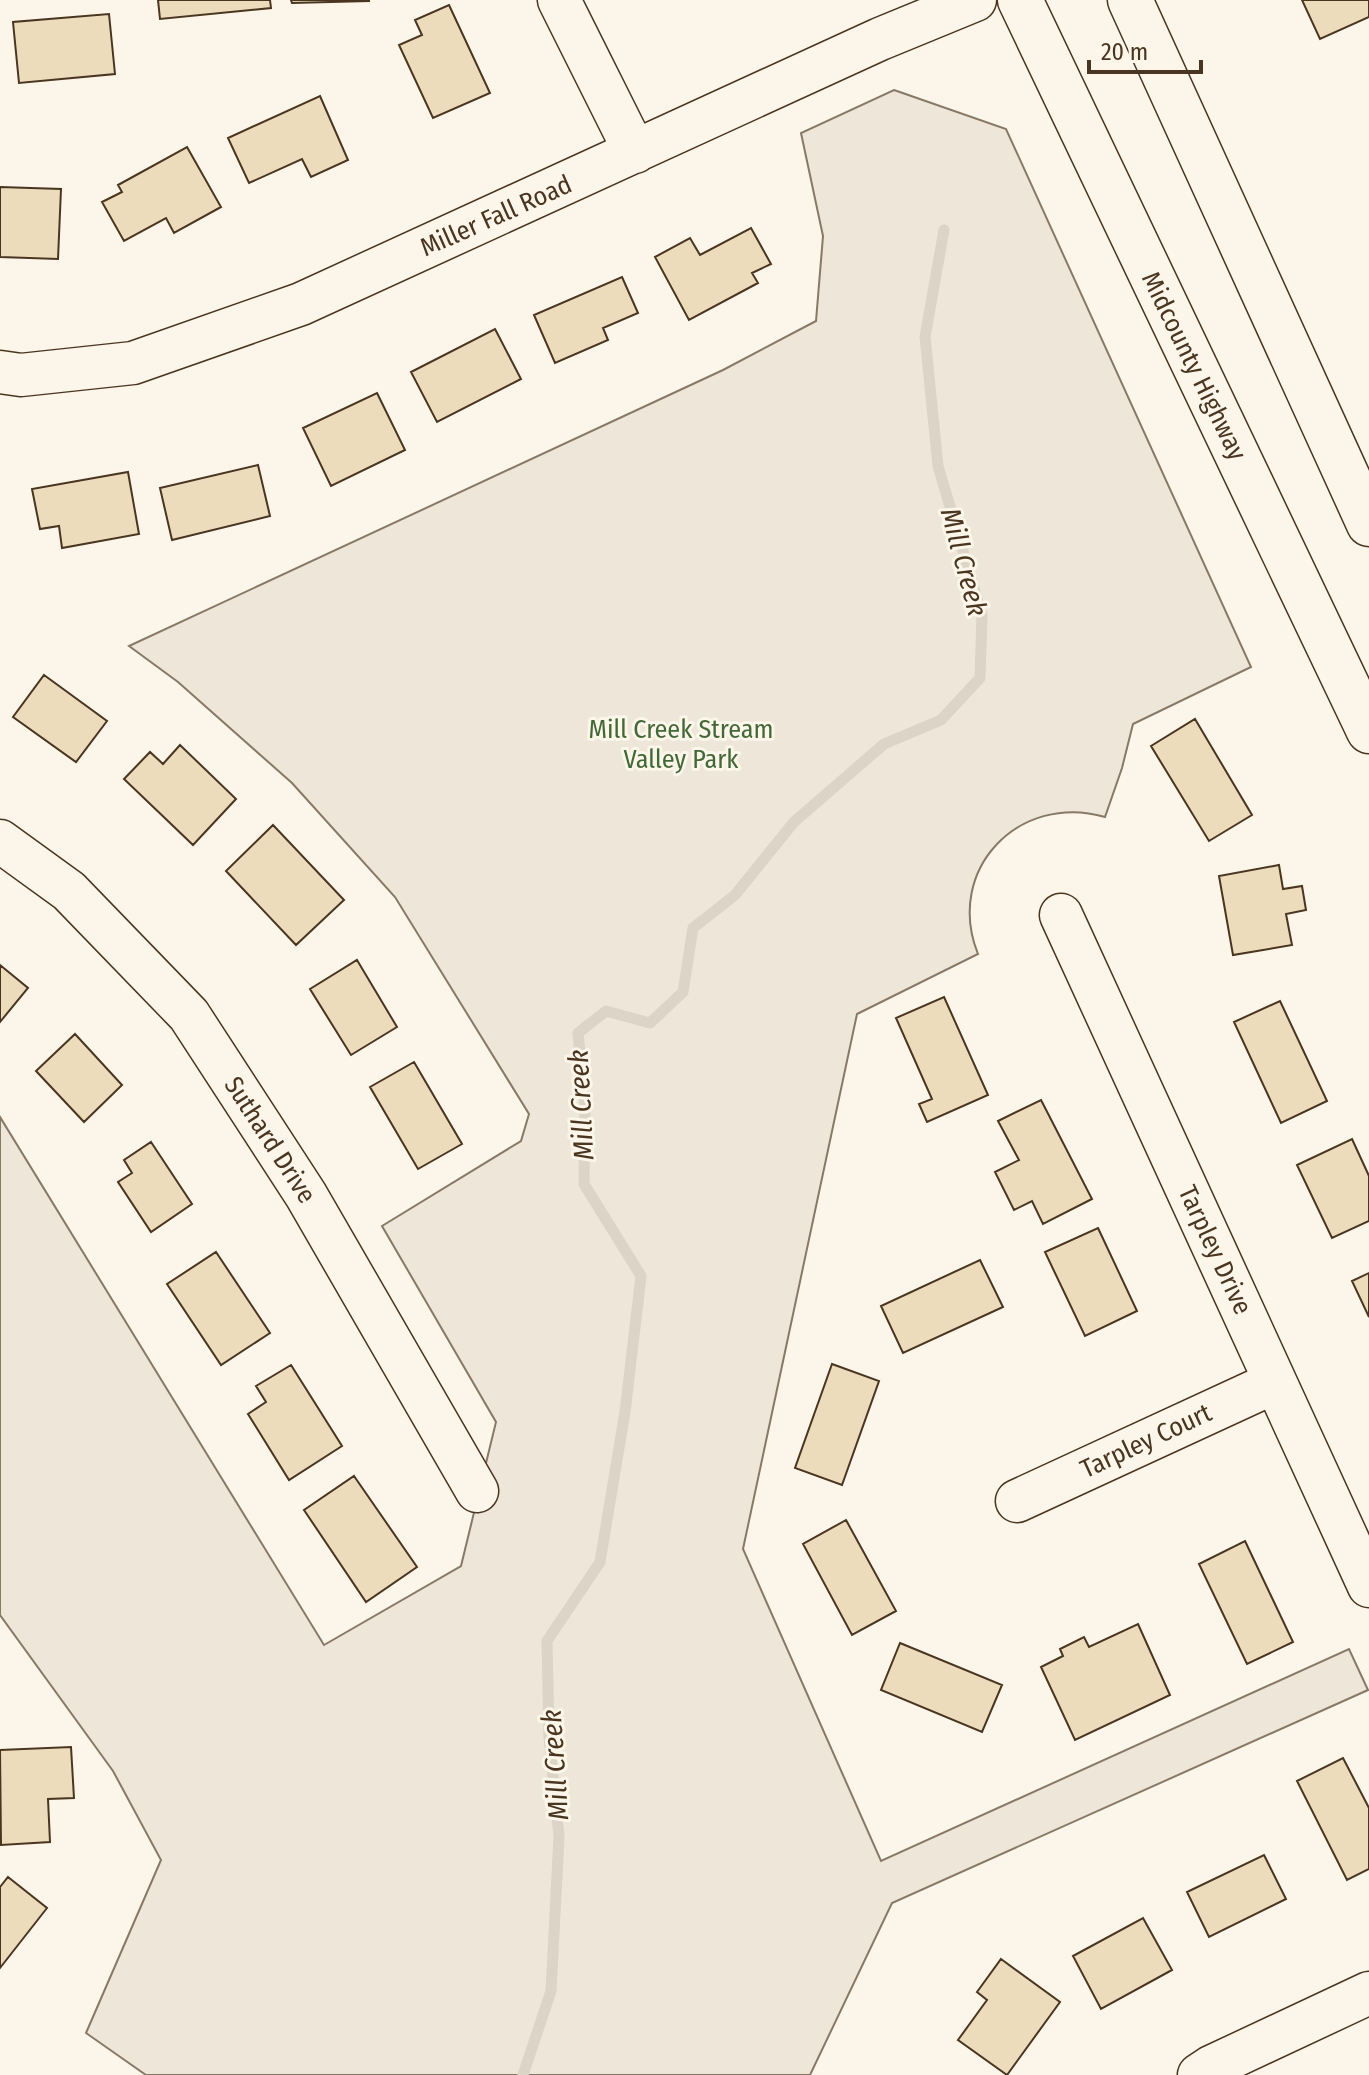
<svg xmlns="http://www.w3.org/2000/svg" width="1369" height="2075" viewBox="0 0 1369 2075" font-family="'Fira Sans Condensed',sans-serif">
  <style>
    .green { fill: #ede6d9; stroke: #887966; stroke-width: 2 }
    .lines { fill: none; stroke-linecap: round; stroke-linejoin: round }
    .stream { stroke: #dcd4c6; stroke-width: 11 }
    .building { fill: #ecdcbc; stroke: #4a3520; stroke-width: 2 }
    .minor-casing { stroke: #4a3520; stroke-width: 45 }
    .major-casing { stroke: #4a3520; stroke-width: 47 }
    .minor { stroke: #fbf6e9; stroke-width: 42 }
    .major { stroke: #fbf6e9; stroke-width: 44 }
    .labels { text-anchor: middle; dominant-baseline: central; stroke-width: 6; stroke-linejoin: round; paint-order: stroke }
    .street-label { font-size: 26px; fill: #4a3520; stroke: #fbf6e9 }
    .park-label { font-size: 26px; fill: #436837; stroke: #fbf6e9 }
    .water-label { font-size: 28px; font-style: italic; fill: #4a3520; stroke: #fbf6e9 }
  </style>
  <rect width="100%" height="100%" fill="#fbf6e9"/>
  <path class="green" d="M894 90 1006 129 1251 667 1133 724 1122 768 1105 817C1020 792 944 869 978 954L857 1014 743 1549 881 1861 1349 1649 1368 1690 892 1903 810 2075H146L86 2033 161 1860 113 1771 0 1615V1117L324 1645 461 1566 496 1422 382 1226 521 1141 529 1114 395 897 292 783 178 682 129 646 723 370 816 321 823 236 801 133Z"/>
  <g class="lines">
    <path class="stream" d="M523 2075 551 1991 559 1837 549 1737 547 1641 600 1562 625 1412 641 1276 584 1184 585 1105 578 1033 606 1011 650 1023 683 992 693 928 735 895 794 822 884 744 941 720 980 678 982 615 938 466 925 337 944 230"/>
  </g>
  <path class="building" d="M158 0H270L271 8 160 19Z
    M291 0H369V1L292 3Z
    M1302 0H1369V17L1320 39Z
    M449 5 490 93 433 118 399 45 422 35 415 20Z
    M109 14 115 74 19 83 13 22Z
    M320 96 348 160 311 177 302 159 249 183 228 138Z
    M187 147 221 207 174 233 166 218 124 241 102 202 122 192 118 185Z
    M0 187 61 189 58 259 0 257Z
    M751 228 771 264 752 273 758 283 689 320 655 257 690 238 700 255Z
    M622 277 638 313 603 328 608 340 555 363 534 315Z
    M495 329 521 379 437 422 411 372Z
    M377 393 405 450 331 486 303 428Z
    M258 465 270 516 172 540 160 488Z
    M128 472 139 534 62 548 59 526 40 529 32 489Z
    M44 675 107 721 76 762 13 717Z
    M1195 719 1252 815 1209 841 1151 746Z
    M180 745 236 799 193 845 124 779 150 752 163 764Z
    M273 825 344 900 296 945 226 871Z
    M1279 865 1283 889 1302 886 1306 910 1286 914 1292 945 1233 955 1219 876Z
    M357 960 397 1027 351 1055 310 989Z
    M0 965 28 988 0 1022Z
    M944 997 988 1095 927 1122 919 1104 932 1099 896 1018Z
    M1280 1001 1327 1101 1281 1123 1234 1022Z
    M75 1034 122 1085 84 1122 36 1071Z
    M414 1062 462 1144 418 1169 370 1087Z
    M1041 1100 1092 1199 1043 1224 1032 1201 1014 1210 995 1172 1019 1160 998 1121Z
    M1352 1139 1369 1176V1221L1332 1238 1297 1165Z
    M151 1142 192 1204 151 1232 118 1182 132 1173 124 1160Z
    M1098 1228 1137 1311 1085 1336 1045 1252Z
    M216 1252 270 1333 221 1365 167 1284Z
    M980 1260 1003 1307 903 1353 881 1306Z
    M1369 1273V1317L1352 1281Z
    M832 1364 879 1381 842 1485 795 1468Z
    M291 1365 342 1446 289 1480 248 1414 266 1402 256 1386Z
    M354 1476 417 1567 366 1602 304 1510Z
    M846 1520 896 1611 852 1635 803 1544Z
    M1245 1541 1293 1642 1247 1664 1199 1564Z
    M1138 1624 1170 1695 1075 1740 1041 1667 1063 1656 1060 1649 1084 1637 1089 1647Z
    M900 1643 1002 1685 982 1732 881 1690Z
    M71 1747 74 1798 48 1799 50 1842 1 1845 0 1750Z
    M1343 1758 1369 1808V1869L1347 1880 1297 1781Z
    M1264 1855 1286 1899 1209 1937 1187 1892Z
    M8 1877 47 1908 0 1968V1887Z
    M1143 1918 1172 1970 1101 2009 1073 1956Z
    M1001 1959 1060 2002 1007 2075 958 2040 987 2000 977 1992Z"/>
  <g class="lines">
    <g class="minor-casing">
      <path id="minor" d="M559 0 635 152
        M0 372 21 375 133 363 301 304 880 39 975 0
        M0 841 69 891 189 1015 306 1195 477 1491
        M1061 915 1369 1586
        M1017 1501 1275 1382
        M1199 2075 1211 2067 1369 1993"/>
    </g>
    <g class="major-casing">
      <path id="major" d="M1020 0 1369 731
        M1130 0 1369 524"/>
    </g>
    <use href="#minor" class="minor"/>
    <use href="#major" class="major"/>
  </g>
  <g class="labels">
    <g class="street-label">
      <text transform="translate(496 216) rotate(-24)">Miller Fall Road</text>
      <text transform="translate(1194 366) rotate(64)">Midcounty Highway</text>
      <text transform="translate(270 1140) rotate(57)">Suthard Drive</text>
      <text transform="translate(1215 1250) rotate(65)">Tarpley Drive</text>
      <text transform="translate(1146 1441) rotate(-25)">Tarpley Court</text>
    </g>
    <g class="park-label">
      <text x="681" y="729">Mill Creek Stream<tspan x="681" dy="30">Valley Park</tspan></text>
    </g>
    <g class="water-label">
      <text transform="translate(964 562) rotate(75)">Mill Creek</text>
      <text transform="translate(581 1105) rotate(-93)">Mill Creek</text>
      <text transform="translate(555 1765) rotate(-94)">Mill Creek</text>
    </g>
  </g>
  <path d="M1089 60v12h112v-12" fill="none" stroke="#4a3520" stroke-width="4"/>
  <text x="1101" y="60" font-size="24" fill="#4a3520" stroke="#fbf6e9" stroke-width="6" paint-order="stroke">20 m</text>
</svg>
